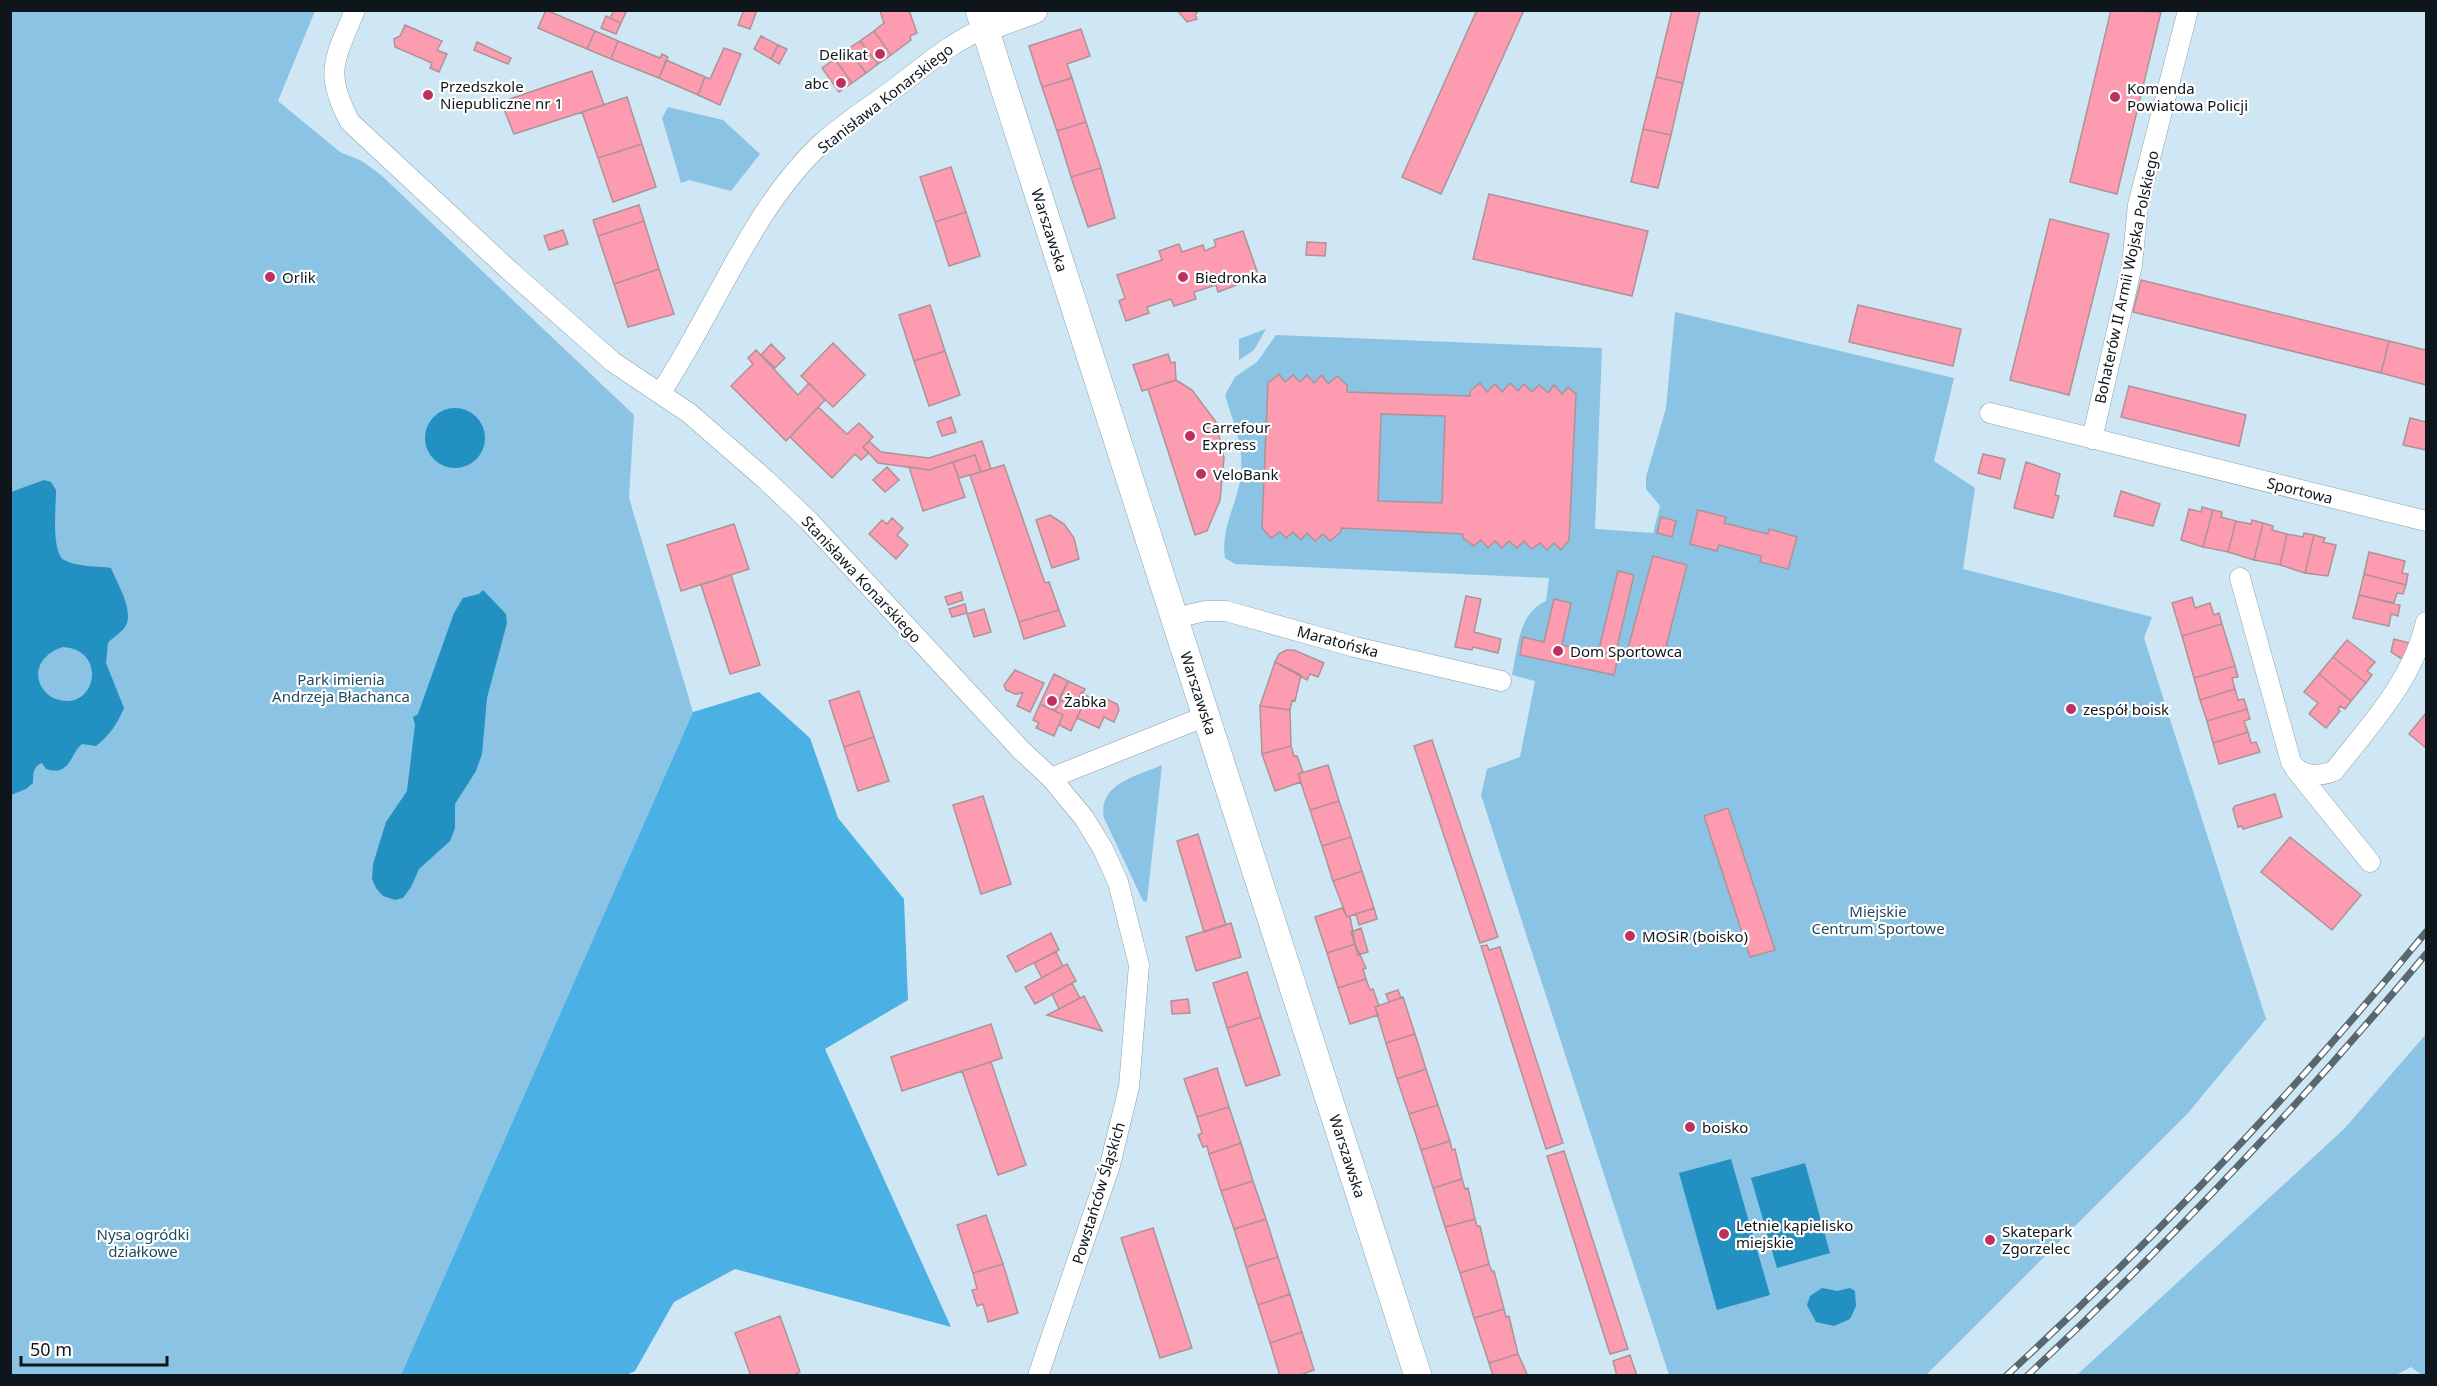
<svg xmlns="http://www.w3.org/2000/svg" width="2437" height="1386" viewBox="0 0 2437 1386" font-family="'Noto Sans',sans-serif">
  <style>
    .green { fill: #8ac3e3 }
    .forest { fill: #4bb0e3 }
    .water { fill: #2290c1; fill-rule: evenodd }
    .building { fill: #fd9bb0; stroke: #ad9397; stroke-width: 1.5; fill-rule: evenodd }
    .lines { fill: none; stroke-linecap: round; stroke-linejoin: round }
    .minor-casing { stroke: #8aa0ae; stroke-width: 21 }
    .secondary-casing { stroke: #8aa0ae; stroke-width: 28 }
    .minor { stroke: #fff; stroke-width: 20 }
    .secondary { stroke: #fff; stroke-width: 27 }
    .rail-casing { stroke: #596870; stroke-width: 7 }
    .rail { stroke: #fff; stroke-width: 4.5; stroke-dasharray: 14; stroke-linecap: butt }
    .poi-dot { fill: #be305f; stroke: #fff; stroke-width: 2 }
    .labels { text-anchor: middle; dominant-baseline: central; stroke-width: 4.5; stroke-linejoin: round; paint-order: stroke }
    .poi-label { font-size: 15px; fill: #0e161b; stroke: #fff; text-anchor: start }
    .street-label { font-size: 15px; fill: #0e161b; stroke: #fff }
    .park-label { font-size: 15px; fill: #1f495f; stroke: #fff }
  </style>
  <rect width="100%" height="100%" fill="#cfe7f5"/>
  <path class="green" d="M10 11H315L278 101 340 152 362 161 381 175 634 415 629 498 693 712 401 1375H11Z
    M668 107 723 120 760 154 731 191 689 180 681 183 662 118Z
    M1675 312 1954 378 1934 461 1975 488 1963 569 2152 617 2144 638 2266 1019 2188 1113 1926 1375H1669L1481 795 1487 769 1520 757 1535 681 1512 675C1518 648 1518 613 1546 601L1549 578 1235 564 1225 558C1221 532 1233 511 1239 486 1247 453 1234 425 1225 395L1235 377 1257 362 1276 335 1602 348 1595 529 1653 533 1660 506 1646 489V477L1666 408Z
    M1266 329 1254 350 1239 360V339Z
    M1162 765 1147 902 1143 901 1104 818C1097 784 1137 776 1162 765Z
    M2426 1034V1375H2422L2411 1367 2394 1376 2077 1375 2344 1129Z"/>
  <path class="forest" d="M759 692 810 738 838 818 904 899 908 1000 825 1049 951 1327 735 1269 674 1302 635 1371 626 1375H401L693 712Z"/>
  <path class="water" d="M425 438a30 30 0 1 1 60 0a30 30 0 1 1-60 0Z
    M44 480 51 482 56 490C56 506 51 552 64 560 77 567 97 566 111 568 117 583 135 612 125 627 121 633 113 637 108 643L106 663 124 708C117 724 110 735 96 746L82 744C70 753 71 777 46 769L42 763C33 766 33 774 33 783L26 789 11 795V492ZM63 647C108 650 96 710 59 700 51 698 45 693 41 686 32 667 46 652 63 647Z
    M483 590 506 614 507 623 487 698 482 754 476 771 455 804V828L450 841 419 869 411 887 403 898 395 900 383 896 376 888 372 879 373 864 386 822 407 791 415 725 413 717 418 714 454 613 463 598 479 594Z
    M1731 1159 1770 1295 1717 1310 1679 1173Z
    M1805 1163 1830 1253 1777 1268 1751 1178Z
    M1822 1288 1837 1291 1850 1288 1855 1291 1856 1306 1850 1319 1834 1326 1816 1322 1807 1305 1810 1296Z"/>
  <path class="building" d="M546 10 595 31 587 49 538 28Z
    M614 10H627L621 23 610 18Z
    M744 10H757L750 29 738 25Z
    M909 10 917 33 910 36 911 40 891 55 874 31 884 23 880 11Z
    M1177 10H1199L1195 15 1197 19 1187 22Z
    M1477 10H1524L1441 194 1402 177Z
    M1672 10H1700L1683 83 1656 77Z
    M2111 10 2161 12 2117 194 2070 182Z
    M606 16 621 23 616 34 601 28Z
    M405 25 442 41 437 50 447 54 439 72 430 68 432 63 395 47 394 39 400 36Z
    M1081 29 1090 56 1067 64 1072 78 1042 87 1029 46Z
    M595 31 618 41 611 59 587 49Z
    M874 31 891 55 878 64 860 41Z
    M761 36 778 45 771 59 754 49Z
    M618 41 660 58 662 54 668 57 659 78 611 59Z
    M860 41 878 64 866 73 848 49Z
    M477 42 511 58 508 64 474 50Z
    M778 45 787 49 779 64 771 59Z
    M724 48 741 54 720 105 698 95 705 77 710 79Z
    M848 49 866 73 852 83 835 59Z
    M835 59 852 83 839 92 822 68Z
    M666 60 705 77 698 95 659 78Z
    M592 71 604 105 514 134 501 102Z
    M1656 77 1683 83 1671 135 1643 129Z
    M1072 78 1086 122 1057 131 1042 87Z
    M627 97 642 144 598 158 582 112Z
    M1086 122 1101 168 1071 177 1057 131Z
    M1643 129 1671 135 1658 188 1631 182Z
    M642 144 656 187 613 202 598 158Z
    M951 167 966 212 935 222 920 177Z
    M1101 168 1115 218 1088 227 1071 177Z
    M1489 194 1648 231 1632 296 1473 259Z
    M639 205 644 221 598 236 593 220Z
    M966 212 980 256 949 266 935 222Z
    M2050 219 2109 234 2069 395 2010 380Z
    M644 221 659 269 614 284 598 236Z
    M563 230 568 244 549 250 544 236Z
    M1243 231 1258 274 1241 280 1242 283 1218 292 1216 285 1194 292 1196 299 1174 306 1171 299 1147 307 1149 313 1126 321 1119 301 1125 298 1117 275 1162 260 1159 251 1179 244 1182 252 1203 245 1205 251 1216 246 1214 240Z
    M1307 242 1326 243 1325 256 1306 255Z
    M659 269 674 314 628 327 614 284Z
    M2141 280 2389 341 2381 373 2133 312Z
    M930 305 945 351 914 361 899 315Z
    M1858 305 1961 329 1953 366 1849 342Z
    M2389 341 2426 350V385L2381 373Z
    M833 343 865 375 833 407 801 376Z
    M771 344 785 358 775 368 761 355Z
    M756 350 798 395 809 383 825 400 786 441 731 386 753 364 748 358Z
    M945 351 960 395 929 406 914 361Z
    M1168 354 1171 363 1175 362 1176 380 1142 391 1133 365Z
    M1279 374 1285 382 1293 375 1300 382 1307 375 1314 383 1322 375 1328 384 1337 376 1347 385V392L1470 396V391L1480 383 1487 392 1495 384 1502 392 1510 383 1518 391 1524 384 1532 392 1539 385 1548 393 1554 385 1562 394 1568 387 1576 394 1569 540 1561 550 1554 543 1547 550 1540 543 1531 549 1524 541 1517 548 1509 541 1502 548 1495 541 1488 548 1481 540 1474 546 1463 538V534L1341 528V532L1330 541 1323 534 1315 541 1307 533 1301 540 1293 532 1286 538 1280 532 1271 538 1262 528 1268 383ZM1381 414 1445 416 1442 503 1378 501Z
    M1176 380 1192 390 1216 422 1224 458 1220 500 1207 531 1195 535 1148 389Z
    M2129 386 2246 415 2239 446 2121 417Z
    M818 407 847 434 859 423 873 437 863 447 869 453 861 460 855 454 832 478 790 437Z
    M951 417 956 432 942 436 937 422Z
    M2410 418 2426 422V450L2403 445Z
    M869 441 881 452 929 458 982 441 991 469 981 472 975 455 929 470 878 463 863 447Z
    M1983 454 2005 459 2000 479 1978 473Z
    M975 455 981 472 959 478 953 462Z
    M953 462 965 497 923 511 909 467 929 470Z
    M2026 462 2060 474 2055 495 2059 496 2053 518 2014 508Z
    M1004 465 1045 583 1049 582 1059 610 1019 622 970 475Z
    M887 467 899 480 885 492 873 480Z
    M2121 491 2160 504 2153 526 2114 516Z
    M2202 507 2213 510 2203 547 2181 540 2189 509 2201 512Z
    M1698 510 1726 517 1724 523 1768 534 1769 529 1797 537 1788 569 1760 562 1761 556 1719 545 1717 551 1690 544Z
    M2213 510 2222 512 2221 517 2236 521 2228 552 2203 547Z
    M1050 515 1064 524 1074 538 1079 559 1052 568 1036 520Z
    M1661 517 1676 521 1672 537 1657 533Z
    M892 518 903 528 897 535 908 545 896 559 869 534 882 520 887 524Z
    M2252 520 2263 523 2254 560 2228 552 2236 521 2251 524Z
    M2263 523 2273 526 2272 530 2287 534 2280 565 2254 560Z
    M734 524 749 569 681 591 667 545Z
    M2304 533 2314 535 2305 573 2280 565 2287 534 2303 537Z
    M2314 535 2325 538 2323 542 2336 545 2328 576 2305 573Z
    M2369 552 2405 561 2402 573 2408 574 2406 585 2364 574Z
    M1653 556 1687 565 1663 658 1628 648Z
    M1618 571 1634 575 1617 647 1620 648 1618 657 1598 653Z
    M2364 574 2406 585 2403 594 2397 593 2394 603 2359 595Z
    M731 575 760 665 730 674 701 585Z
    M961 592 963 600 948 605 945 597Z
    M2359 595 2400 605 2398 616 2391 614 2389 626 2353 618Z
    M1466 596 1481 599 1474 632 1501 639 1498 653 1473 647 1472 650 1455 647Z
    M2192 597 2195 608 2210 603 2214 615 2219 613 2222 624 2182 636 2172 603Z
    M1554 599 1571 603 1562 645 1618 657 1614 675 1520 655 1523 637 1544 642Z
    M965 604 967 613 952 617 949 609Z
    M984 609 991 632 974 637 967 614Z
    M1059 610 1065 626 1024 639 1019 622Z
    M2222 624 2235 666 2194 678 2182 636Z
    M2394 639 2409 643 2405 661 2391 652Z
    M2347 640 2375 662 2367 671 2372 675 2366 683 2333 657Z
    M1286 650H1294L1324 663 1318 677 1310 674 1307 680 1275 662 1279 654Z
    M2333 657 2366 683 2351 701 2319 674Z
    M1275 662 1301 675 1295 701 1292 700 1290 710 1260 706Z
    M2235 666 2238 677 2232 678 2235 689 2200 700 2194 678Z
    M1015 670 1044 683 1030 712 1017 706 1023 693 1015 694 1006 690 1004 685Z
    M1054 674 1068 681 1055 711 1040 704Z
    M2319 674 2351 701 2345 709 2340 706 2338 709 2340 711 2326 728 2309 714 2318 703 2304 692Z
    M1068 681 1085 689 1075 706 1059 699Z
    M2235 689 2238 700 2244 699 2247 709 2207 721 2200 700Z
    M859 691 874 737 844 747 829 701Z
    M1081 693 1100 702 1102 697 1117 704 1119 710 1114 722 1104 717 1099 728 1077 718 1081 709 1075 706Z
    M1061 700 1081 709 1071 731 1059 725 1063 715 1055 711Z
    M1040 704 1063 715 1054 736 1036 728 1039 723 1033 720Z
    M1260 706 1290 710 1291 746 1262 754Z
    M2247 709 2250 719 2244 721 2248 732 2213 743 2207 721Z
    M2426 713V748L2409 734Z
    M2248 732 2251 743 2256 742 2260 752 2219 764 2213 743Z
    M874 737 889 781 858 791 844 747Z
    M1432 740 1498 937 1480 943 1414 746Z
    M1291 746 1294 756H1297L1303 772 1298 774 1301 782 1275 791 1262 754Z
    M1328 765 1339 801 1310 810 1298 774Z
    M2275 794 2282 817 2243 829 2242 826 2238 827 2233 809 2235 806Z
    M983 796 1011 884 981 894 953 805Z
    M1339 801 1351 837 1322 846 1310 810Z
    M1728 808 1775 950 1750 957 1704 816Z
    M1198 834 1226 925 1204 932 1177 841Z
    M1351 837 1362 871 1333 881 1322 846Z
    M2290 837 2361 895 2332 930 2261 872Z
    M1362 871 1374 908 1347 917 1333 881Z
    M1342 908 1347 917 1350 916 1355 944 1327 953 1315 917Z
    M1374 908 1377 919 1359 925 1356 914Z
    M1231 923 1241 957 1196 971 1186 937Z
    M1361 928 1368 952 1358 955 1351 932Z
    M1051 933 1059 950 1016 972 1007 956Z
    M1355 944 1366 968 1363 969 1366 979 1338 988 1327 953Z
    M1487 945 1489 950 1500 947 1563 1143 1546 1149 1481 946Z
    M1056 952 1063 966 1042 978 1034 963Z
    M1067 964 1076 981 1035 1004 1025 987Z
    M1247 972 1261 1017 1227 1028 1213 983Z
    M1366 979 1370 990 1373 989 1379 1006 1375 1007 1378 1015 1350 1024 1338 988Z
    M1072 983 1080 998 1059 1009 1052 994Z
    M1398 990 1401 998 1389 1002 1386 994Z
    M1084 996 1102 1031 1047 1015 1059 1009Z
    M1403 997 1415 1034 1386 1043 1375 1007Z
    M1188 999 1190 1013 1172 1014 1171 1001Z
    M1261 1017 1280 1075 1246 1086 1227 1028Z
    M991 1024 1002 1058 902 1091 891 1057Z
    M1415 1034 1426 1069 1397 1079 1386 1043Z
    M991 1062 1026 1165 998 1175 962 1071Z
    M1217 1068 1229 1107 1197 1117 1184 1079Z
    M1426 1069 1438 1105 1409 1114 1397 1079Z
    M1438 1105 1450 1141 1421 1150 1409 1114Z
    M1229 1107 1241 1143 1209 1154 1207 1146 1203 1147 1198 1135 1202 1133 1197 1117Z
    M1450 1141 1452 1150 1455 1149 1462 1179 1433 1188 1421 1150Z
    M1241 1143 1253 1181 1221 1191 1209 1154Z
    M1564 1151 1628 1349 1610 1354 1547 1156Z
    M1462 1179 1465 1189 1468 1188 1475 1219 1445 1227 1433 1188Z
    M1253 1181 1266 1219 1234 1229 1221 1191Z
    M986 1215 1003 1264 973 1273 957 1225Z
    M1266 1219 1278 1257 1246 1267 1234 1229Z
    M1475 1219 1477 1226H1480L1489 1264 1460 1273 1445 1227Z
    M1153 1228 1192 1348 1160 1358 1121 1238Z
    M1278 1257 1290 1294 1258 1305 1246 1267Z
    M1003 1264 1018 1313 988 1322 983 1304 977 1306 972 1290 977 1289 973 1273Z
    M1489 1264 1492 1272 1494 1271 1504 1309 1474 1318 1460 1273Z
    M1290 1294 1302 1332 1270 1343 1258 1305Z
    M1504 1309 1506 1317 1509 1316 1518 1354 1489 1363 1474 1318Z
    M780 1316 800 1372 791 1376H751L735 1333Z
    M1302 1332 1314 1370 1298 1376H1280L1270 1343Z
    M1518 1354 1528 1376H1493L1489 1363Z
    M1630 1355 1637 1376H1617L1613 1361Z"/>
  <g class="lines">
    <g class="minor-casing">
      <path id="minor" d="M355 10C335 59 323 72 350 122L510 271 613 362 689 413 766 480 809 521 1021 750 1051 778 1084 818 1103 849 1118 882 1139 965 1129 1087 1110 1165 1038 1376
        M661 392C714 313 751 209 821 144 845 122 873 105 898 86 926 65 953 41 985 28
        M1990 413 2426 521
        M2092 439 2132 265 2138 205 2188 10
        M2240 578 2291 762C2300 777 2319 777 2334 771 2370 725 2413 680 2426 622
        M1175 618 1205 611H1226L1355 647 1501 681
        M2295 769 2370 862
        M1051 778 1206 716"/>
    </g>
    <g class="secondary-casing">
      <path id="secondary" d="M979 10 1418 1376
        M985 28 1034 10"/>
    </g>
    <use href="#minor" class="minor"/>
    <use href="#secondary" class="secondary"/>
    <g class="rail-casing">
      <path id="rail" d="M2006 1376C2156 1238 2297 1089 2426 932
        M2027 1376C2169 1243 2302 1103 2426 954"/>
    </g>
    <use href="#rail" class="rail"/>
  </g>
  <g class="poi-dot">
    <circle cx="880" cy="54" r="6"/>
    <circle cx="841" cy="83" r="6"/>
    <circle cx="428" cy="95" r="6"/>
    <circle cx="2115" cy="97" r="6"/>
    <circle cx="270" cy="277" r="6"/>
    <circle cx="1183" cy="277" r="6"/>
    <circle cx="1190" cy="436" r="6"/>
    <circle cx="1201" cy="474" r="6"/>
    <circle cx="1558" cy="651" r="6"/>
    <circle cx="1052" cy="701" r="6"/>
    <circle cx="2071" cy="709" r="6"/>
    <circle cx="1630" cy="936" r="6"/>
    <circle cx="1690" cy="1127" r="6"/>
    <circle cx="1724" cy="1234" r="6"/>
    <circle cx="1990" cy="1240" r="6"/>
  </g>
  <g class="labels">
    <g class="poi-label">
      <text x="868" y="54" text-anchor="end">Delikat</text>
      <text x="829" y="83" text-anchor="end">abc</text>
      <text x="440" y="86">Przedszkole<tspan x="440" dy="17">Niepubliczne nr 1</tspan></text>
      <text x="2127" y="88">Komenda<tspan x="2127" dy="17">Powiatowa Policji</tspan></text>
      <text x="282" y="277">Orlik</text>
      <text x="1195" y="277">Biedronka</text>
      <text x="1202" y="427">Carrefour<tspan x="1202" dy="17">Express</tspan></text>
      <text x="1213" y="474">VeloBank</text>
      <text x="1570" y="651">Dom Sportowca</text>
      <text x="1064" y="701">Żabka</text>
      <text x="2083" y="709">zespół boisk</text>
      <text x="1642" y="936">MOSiR (boisko)</text>
      <text x="1702" y="1127">boisko</text>
      <text x="1736" y="1225">Letnie kąpielisko<tspan x="1736" dy="17">miejskie</tspan></text>
      <text x="2002" y="1231">Skatepark<tspan x="2002" dy="17">Zgorzelec</tspan></text>
    </g>
    <g class="street-label">
      <text transform="translate(885 98) rotate(-38)">Stanisława Konarskiego</text>
      <text transform="translate(1050 230) rotate(72)">Warszawska</text>
      <text transform="translate(2126 277) rotate(-78)">Bohaterów II Armii Wojska Polskiego</text>
      <text transform="translate(2300 490) rotate(14)">Sportowa</text>
      <text transform="translate(862 579) rotate(47)">Stanisława Konarskiego</text>
      <text transform="translate(1338 641) rotate(15)">Maratońska</text>
      <text transform="translate(1199 693) rotate(72)">Warszawska</text>
      <text transform="translate(1348 1156) rotate(72)">Warszawska</text>
      <text transform="translate(1098 1193) rotate(-73)">Powstańców Śląskich</text>
    </g>
    <g class="park-label">
      <text x="341" y="679">Park imienia<tspan x="341" dy="17">Andrzeja Błachanca</tspan></text>
      <text x="1878" y="911">Miejskie<tspan x="1878" dy="17">Centrum Sportowe</tspan></text>
      <text x="143" y="1234">Nysa ogródki<tspan x="143" dy="17">działkowe</tspan></text>
    </g>
  </g>
  <rect width="2437" height="1386" fill="none" stroke="#0e161b" stroke-width="24"/>
  <path d="M21 1356v9h146v-9" fill="none" stroke="#0e161b" stroke-width="3"/>
  <text x="30" y="1356" font-size="18" fill="#0e161b" stroke="#ffffff" stroke-width="4.5" paint-order="stroke">50 m</text>
</svg>
